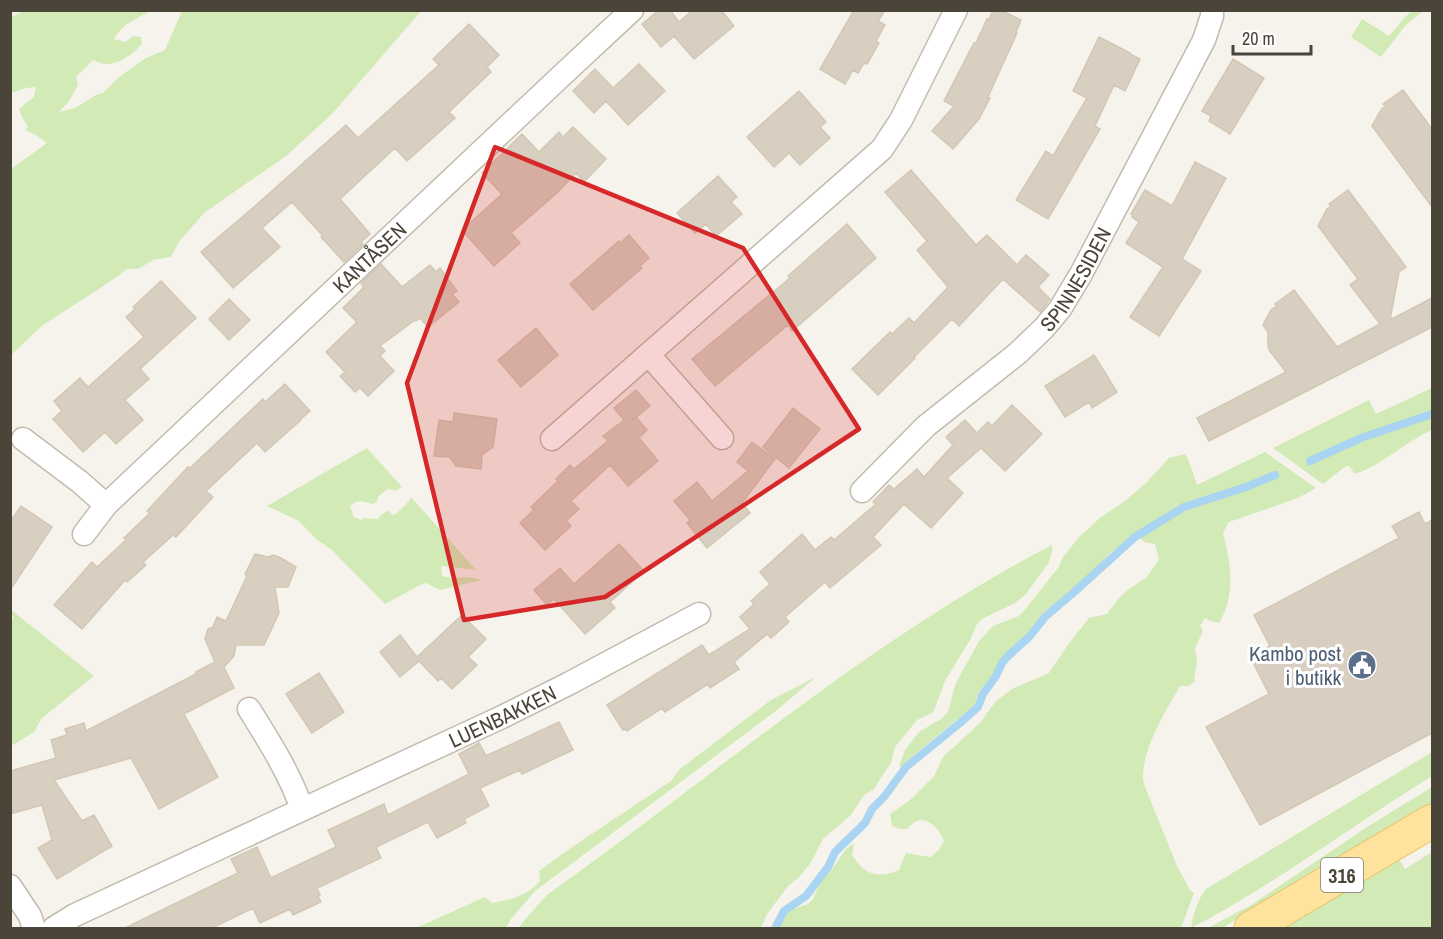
<svg xmlns="http://www.w3.org/2000/svg" width="1443" height="939" viewBox="0 0 1443 939" font-family="'Archivo Narrow',sans-serif">
  <style>
    .green { fill: #d2eab5 }
    .lines { fill: none; stroke-linecap: round; stroke-linejoin: round }
    .stream { stroke: #a9d4f2; stroke-width: 8 }
    .building { fill: #d8cfc1; stroke: #d3c7b4; stroke-width: 1.5 }
    .minor-casing { stroke: #c2bbae; stroke-width: 25 }
    .primary-casing { stroke: #e6c16a; stroke-width: 35 }
    .minor { stroke: #fff; stroke-width: 22 }
    .primary { stroke: #ffe39c; stroke-width: 33 }
    .marked { fill: #d62828; fill-opacity: 0.2; stroke: #d62828; stroke-width: 4.5; stroke-linejoin: round }
    .labels { text-anchor: middle; dominant-baseline: central; stroke-width: 6; stroke-linejoin: round; paint-order: stroke }
    .shield { fill: #fff; stroke: #817c74; stroke-width: 1.5 }
    .shield-label { font-size: 20px; font-weight: bold; fill: #4b4439 }
    .street-label { font-size: 21px; fill: #4b4439; stroke: #fff }
    .service-label { font-size: 21px; fill: #4e5e75; stroke: #fff; text-anchor: end }
  </style>
  <rect width="100%" height="100%" fill="#f6f3ec"/>
  <path class="green" d="M1413 10 1423 11 1405 26 1381 57 1351 37 1362 19 1389 36 1405 17Z
    M24 11H151C137 18 121 25 114 39L125 42 133 36 141 37 142 44C133 53 121 64 107 64 103 64 97 62 93 60L76 77 78 85 69 101 59 112 75 108 96 95 103 93 119 77 146 58 165 50 182 11H421L332 114 286 156 204 213 179 242 171 257 153 260 138 269H127L108 283 43 325 11 355V169L47 143 36 135 25 130 28 127 22 117 19 109 34 97 36 87 26 88 11 93V17Z
    M1432 388V430C1405 442 1384 464 1355 474L1349 466H1346L1323 484 1273 448 1369 400 1376 414Z
    M367 448 402 487 397 490 387 489 378 497 377 502 373 504C364 501 357 499 350 506L354 517 362 520 363 518 378 519 381 515 389 510 392 515 396 514C401 508 408 504 411 497L476 570 443 566 441 567 442 576C456 580 469 574 482 580L440 590 426 583 418 586 385 604 332 550 316 539 299 521 267 506Z
    M1265 452 1316 488 1298 498 1229 522 1223 533C1231 563 1236 595 1219 623L1211 621 1205 618 1200 626 1203 631 1195 648 1197 661 1194 682 1189 686H1180C1166 710 1145 745 1143 773 1142 778 1144 783 1145 787L1177 866 1190 890 1194 893 1181 928H778L786 914 791 910 808 904 813 899 820 883 832 869 846 849 854 843 852 855C856 860 860 867 865 870 875 877 889 875 899 870L906 853 930 857 939 850 944 841C941 831 931 819 920 820 914 821 911 825 907 829H900L892 826 890 814 910 800 934 776 943 757 980 723 995 702 1012 689 1049 673 1067 646 1089 618 1107 614 1118 599 1129 589 1147 577 1159 559 1155 544 1144 542 1140 537 1134 534 1107 556 1104 561 1058 603 1043 614 1039 622 1033 626 1030 632 1009 651 996 666V671L991 679 979 692 974 706 914 755 901 767 899 766 905 750 919 732 941 719 948 712 955 685 979 641 993 626 1019 616 1023 612 1058 568 1063 557 1080 536 1101 517 1125 501 1145 484 1169 458 1185 454 1188 459 1197 485Z
    M1052 545V552L1048 564 1025 595 1015 603 982 619 977 624 970 640 945 681 934 710 932 713 917 720 895 747 891 763 884 773 874 789 864 795 851 815 823 839 810 864 798 878 788 886 767 914 761 928H518L536 907 547 895C714 776 869 640 1052 545Z
    M10 609 94 676 42 718 34 732 11 746 10 621 14 617 11 614Z
    M816 677 777 710 535 891 511 919 506 928H416L485 897 492 903C511 900 527 896 540 881L539 871 575 845 671 781 680 769 771 700Z
    M1432 752V776C1351 826 1276 884 1191 928 1193 915 1197 900 1206 889Z
    M1432 787V805L1222 928H1208L1251 905 1367 827Z
    M1432 852V928H1278L1399 859 1405 869Z"/>
  <g class="lines">
    <path class="stream" d="M1310 461 1361 438 1432 414
      M775 928 784 911 806 896 828 867 835 852 865 823 872 809 884 797 906 767 960 723 978 707 983 694 996 676 1002 663 1007 657 1029 637 1046 616 1072 594 1135 537 1184 507 1246 487 1275 475"/>
  </g>
  <path class="building" d="M659 10H670L679 22 693 10H721L734 26 694 59 674 36 661 47 642 24Z
    M854 10H885L878 21 885 25 876 41 879 43 867 64 864 63 858 73 853 70 845 84 820 69Z
    M993 10H1000L1021 20 1016 32 1017 33 988 97 990 98 979 119 953 149 932 131 954 106 944 101 974 43H976L987 19 989 20Z
    M469 24 499 55 487 67 491 72 449 112 455 118 407 161 395 148 340 199 370 234 361 242 363 244 344 262 321 237 323 236 292 202 262 228 280 247 233 288 201 252 255 206 346 125 358 138 439 65 433 59Z
    M1099 37 1130 53V54L1140 59 1125 91 1114 85 1095 126 1100 129 1048 219 1016 200 1046 151 1053 156 1087 98 1073 91Z
    M1233 59 1264 78 1230 134 1209 121 1211 116 1202 111Z
    M639 64 665 91 628 125 606 101 594 113 573 91 595 69 613 88Z
    M1403 90 1432 129V207L1372 126 1381 110 1385 106 1383 104Z
    M799 91 826 122 820 127 830 138 800 165 789 153 774 167 747 137Z
    M573 127 606 159 584 182 576 173 558 192 511 233 520 243 494 266 462 230 502 194 482 173 522 134 539 152 559 132 563 137Z
    M1195 162 1226 178 1182 259 1201 271 1159 336 1130 317 1163 267 1126 243 1139 222 1132 217 1133 215 1131 214 1145 190 1172 206Z
    M911 170 976 245 987 235 1017 265 1026 255 1049 275 1038 287 1050 299 1040 312 1003 279 959 326 952 319 914 357 915 358 878 395 852 369 890 332 892 334 909 318 914 323 948 287 917 250 927 241 885 192Z
    M718 176 737 197 731 202 742 214 716 236 706 224 695 233 677 213Z
    M1348 190 1406 267 1399 272 1390 320 1432 298V327L1209 441 1197 418 1286 372 1269 350 1268 345V332L1263 325 1271 310 1277 306 1275 304 1294 290 1337 347 1380 324 1350 285 1358 279 1318 226 1327 209 1331 206 1329 204Z
    M847 224 876 258 792 331 788 325 715 386 692 359 790 278 788 276Z
    M629 235 649 258 640 266 642 268 593 310 570 284 619 241 620 243Z
    M381 264 402 287 430 265 436 272 440 268 457 291 452 294 459 302 428 327 420 318 416 321 415 320 380 346 385 351 380 356 394 371 368 396 360 388 355 392 340 376 345 372 326 352 357 322 343 308 364 287 361 283Z
    M161 281 196 318 140 369 149 379 125 400 143 420 116 444 105 432 83 452 53 419 62 411 54 401 80 378 88 387 144 337 126 317 135 309 133 307Z
    M229 299 250 320 229 340 209 319Z
    M536 328 558 355 521 387 498 360Z
    M1094 355 1117 392 1092 408 1089 402 1065 417 1045 386Z
    M285 384 310 411 301 419V420L265 452 257 443 206 491 213 497 176 537 173 535 143 562 146 565 127 582 125 580 82 629 54 605 92 562 97 567 126 540 124 538 150 513 147 511 188 467 190 468 263 399 265 402Z
    M636 390 650 406 628 424 636 417 647 430 639 438 658 461 628 486 610 465 571 501 579 509 566 521 571 526 545 550 520 523 534 510 531 507 558 481 556 479 570 465 574 469 608 441 603 436 624 420 614 408Z
    M1012 405 1042 434 1005 471 981 448 947 478 963 493 931 528 904 504 873 537 881 545 830 588 825 582 785 617 789 622 771 638 767 634 734 662 739 669 710 688 708 684 665 712 662 708 627 731 626 729 623 730 607 705 702 645 709 655 750 629 740 617 754 604 751 601 770 584 760 572 802 534 815 550 831 537 834 540 876 504 873 502 889 485 894 489 917 469 924 477 953 445 946 437 965 420 977 433 988 422 992 426Z
    M793 408 820 429 789 468 763 447Z
    M454 413 497 419 493 447 482 455 481 469 456 466 450 457 434 456 439 420 453 422Z
    M752 442 775 459 742 503 750 513 707 548 687 523 690 520 674 501 697 482 712 501 748 471 737 462Z
    M21 506 52 527 10 590V522Z
    M1419 512 1425 524 1432 520V733L1260 825 1206 727 1269 694 1250 656 1270 646 1254 615 1399 538 1392 526Z
    M619 544 644 571 610 602 615 608 585 634 554 599 547 605 534 590 560 568 574 584Z
    M255 554 268 557 273 555 281 558 296 567 288 587H275L279 613 264 645H236L234 656 224 667 234 688 184 714 218 777 159 809 131 758 54 780 82 821 94 815 112 846 57 879 38 848 52 840 42 805 10 814V771L56 758 51 740 67 735 65 729 84 723 86 731 196 674V672L215 662 205 639 208 629 213 627 217 617 226 621 247 576 245 574Z
    M462 615 486 639 468 657 477 665 452 689 441 678 438 681 419 661 400 677 380 652 400 635 417 657Z
    M319 673 344 712 312 733 286 694Z
    M559 722 573 750 522 774 520 770 480 788 489 806 464 819 466 823 437 838 428 822 376 847 381 858 317 888 320 895 318 896 321 902 293 915 290 909 260 923 253 908 212 928H125L238 873 231 859 257 847 271 878 336 847 328 830 384 804 388 815 469 774 459 754 479 743 486 756Z"/>
  <g class="lines">
    <g class="minor-casing">
      <g id="minor">
        <path d="M649 355 722 438"/>
        <path d="M23 439 80 482 106 505"/>
        <path d="M552 439 882 149 901 120 956 10"/>
        <path id="s1" d="M862 491 926 426 1018 353 1044 328 1060 309 1081 274 1204 40 1212 16V10"/>
        <path id="s2" d="M84 534 106 505 558 79 632 10"/>
        <path d="M249 709C269 741 290 774 302 809"/>
        <path d="M10 886 30 916 34 928"/>
        <path id="s3" d="M54 928 75 915 502 717 568 684 699 614"/>
      </g>
    </g>
    <g class="primary-casing">
      <path id="primary" d="M1251 928 1432 821"/>
    </g>
    <use href="#minor" class="minor"/>
    <use href="#primary" class="primary"/>
  </g>
  <path class="marked" d="M495 147 743 248 859 429 605 597 464 620 407 383Z"/>
  <defs>
    <g id="civic-disc" transform="scale(1.5)"><circle r="9.5" fill="#5c6f8a" stroke="#fff"/><path d="M-.6-6.5H3V-4.5H.6V-3L4-1V1h2V6H-6V1h2V-1L-.6-3ZM-1.2 2.5V6h2.4V2.5Z" fill="#fff"/></g>
  </defs>
  <g fill-rule="evenodd">
    <use href="#civic-disc" x="1362" y="665"/>
  </g>
  <g class="labels">
    <rect class="shield" x="1321" y="858" width="42" height="34" rx="4.5"/>
    <g class="shield-label">
      <text x="1342" y="875">316</text>
    </g>
    <g class="street-label">
      <text stroke="none"><textPath href="#s2" startOffset="398">KANTÅSEN</textPath></text>
      <text stroke="none"><textPath href="#s1" startOffset="303">SPINNESIDEN</textPath></text>
      <text stroke="none"><textPath href="#s3" startOffset="496">LUENBAKKEN</textPath></text>
    </g>
    <g class="service-label">
      <text x="1341" y="653">Kambo post<tspan x="1341" dy="24">i butikk</tspan></text>
    </g>
  </g>
  <rect width="1443" height="939" fill="none" stroke="#4b4439" stroke-width="24"/>
  <path d="M1233 45v9h78v-9" fill="none" stroke="#4b4439" stroke-width="3"/>
  <text x="1242" y="45" font-size="18" fill="#4b4439" stroke="#ffffff" stroke-width="4.5" paint-order="stroke">20 m</text>
</svg>
